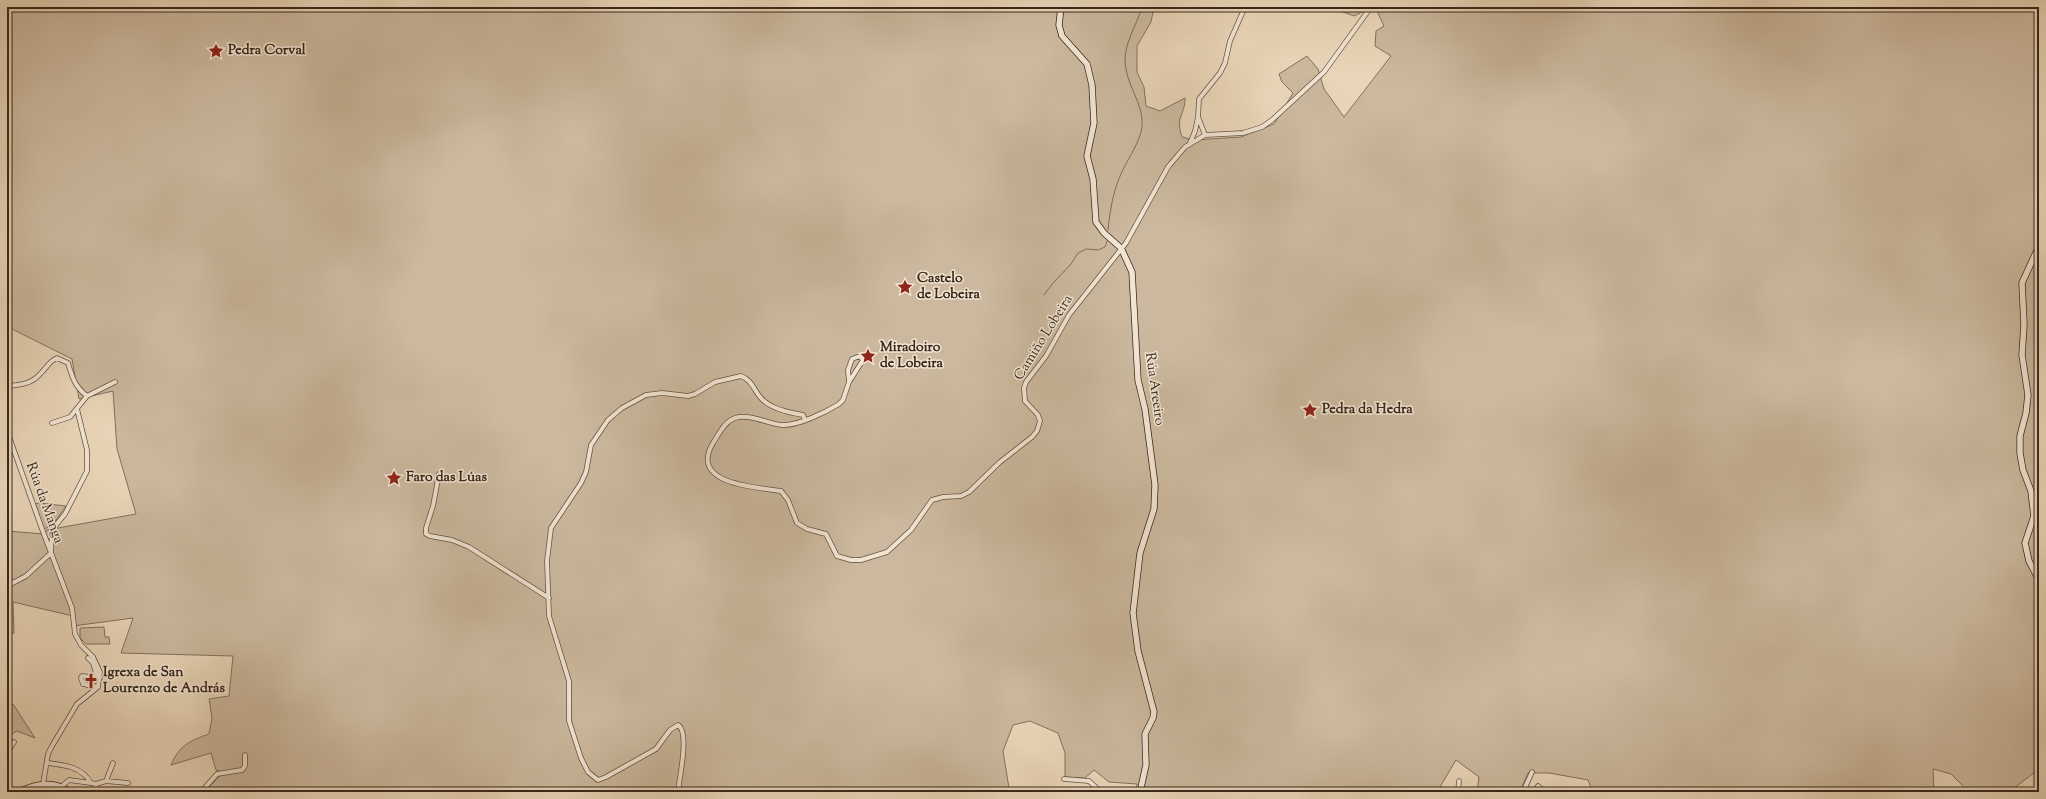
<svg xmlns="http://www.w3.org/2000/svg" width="2046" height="799" viewBox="0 0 2046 799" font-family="'Sorts Mill Goudy',serif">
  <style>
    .green { fill: #cbb89e; stroke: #82705e }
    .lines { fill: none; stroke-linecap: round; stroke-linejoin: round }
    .stream { stroke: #7e6c5a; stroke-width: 1 }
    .street-casing { stroke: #645344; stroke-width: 5.5 }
    .secondary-casing { stroke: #38281d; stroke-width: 7 }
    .street { stroke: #f1e4d1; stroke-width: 4 }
    .secondary { stroke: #f1e4d1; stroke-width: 5.5 }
    .labels { text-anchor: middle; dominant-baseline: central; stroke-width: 3; stroke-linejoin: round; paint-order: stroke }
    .poi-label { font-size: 14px; font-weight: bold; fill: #38281d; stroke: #f1e4d1; text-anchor: start }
    .street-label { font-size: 14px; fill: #38281d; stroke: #f1e4d1 }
  </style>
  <rect width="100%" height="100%" fill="#e9d5b8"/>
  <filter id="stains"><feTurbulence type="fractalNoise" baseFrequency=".005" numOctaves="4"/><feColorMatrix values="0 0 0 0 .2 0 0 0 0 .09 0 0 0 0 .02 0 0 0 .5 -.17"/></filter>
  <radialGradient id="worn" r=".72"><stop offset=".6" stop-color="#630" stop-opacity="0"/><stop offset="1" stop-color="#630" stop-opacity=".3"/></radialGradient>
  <path class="green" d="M7 7H1154L1151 22 1137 46V72L1144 87 1146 106 1160 111 1185 98C1185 116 1175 116 1182 137L1193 140 1241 137 1274 124 1293 93 1282 82 1279 74 1307 56 1318 69 1324 89 1344 117 1391 56 1375 46 1376 31 1384 26 1377 11 1370 8 1354 16 1330 7H2039V769L2009 792H1969L1951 774 1933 769 1934 792H1593L1588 780 1549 773H1528L1520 792H1477L1479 777 1456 760 1437 792H1136L1137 784 1109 782 1094 770 1085 778 1065 777V753L1058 733 1030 721 1013 725 1003 751 1009 788 1013 792H204L219 777 220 771 216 770 211 753 171 765C179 746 189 741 209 734L212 718 209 699 229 696 233 656 121 653 133 618 73 626V616L13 602 14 633 8 635 7 531 44 534 47 530 136 514 117 449 113 391 79 399 72 359 12 329 7 321Z
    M39 503 66 506 51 527 42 529 35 504Z
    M104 627 105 637H109L110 644H86L80 638V628Z
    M13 704 35 738 17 731 7 737V707Z"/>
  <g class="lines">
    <path class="stream" d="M1108 230C1110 211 1113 191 1121 174 1127 160 1137 147 1141 132 1147 107 1127 89 1125 62 1124 43 1137 25 1142 7
      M1044 295 1053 283 1071 264 1078 253 1086 249 1098 250 1105 247 1107 241"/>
    <g class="street-casing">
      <path id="street" d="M1205 135 1198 117 1199 99 1220 73 1225 63 1230 41 1245 7
        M1190 143 1195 131 1198 117
        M849 382 848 370 852 359 860 356 863 360 849 382 843 400 839 404C826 412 798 426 782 425 768 424 749 413 735 418 724 422 719 434 713 443 688 485 757 487 781 491L788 500 797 523 807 529 826 534 837 556 851 560H861L887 552 911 530 932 500 943 497 961 496 969 492 1000 462 1032 437 1037 431 1040 421 1038 415 1025 401 1024 388 1026 382 1046 356 1069 315 1126 243 1168 167 1185 147 1205 135 1243 133 1262 127 1272 120 1324 72 1371 7
        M7 386C19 385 32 384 40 374 46 369 49 361 57 358L68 363C72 377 75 387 87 396
        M52 423 70 417 87 396 115 382
        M7 431 42 529 72 608 75 634 81 645 93 657 100 672 98 687 77 704 52 746 48 754 43 784
        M439 474 433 506 426 528V534L430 536 452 540 469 547 549 598
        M51 552 52 530 65 514 87 471V450L77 409
        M7 586 26 576 51 553
        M88 658 93 663 97 677
        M98 687 83 684 81 678 82 676 100 678
        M7 753 14 742
        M48 763C65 765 82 767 91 783L96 784 106 781 113 763
        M1064 779 1089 781 1101 792
        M106 781 128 783
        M1538 786 1545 792
        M61 787 69 780 91 783
        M94 792 96 784
        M201 792 217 774 242 770 245 766V755
        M678 792C679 779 690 732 678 725L670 730 656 749 606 777 598 780 588 772 581 758 569 721V681L549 616 547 561 551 528 581 483 586 472 591 445 608 420 622 408 646 395 662 393 688 396 695 394 715 382 741 376C753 380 755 394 764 401 773 409 791 413 803 415L805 420
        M1458 792 1459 781
        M1523 792 1532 772"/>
    </g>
    <g class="secondary-casing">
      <path id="secondary" d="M1061 7 1059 25 1062 36 1087 64 1092 85 1094 123 1087 156 1093 179 1096 222 1104 233 1121 248 1132 272 1138 380 1145 409 1155 485 1154 509 1140 553 1133 613 1138 651 1154 712 1153 718 1145 734 1146 765 1140 792
        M2039 246 2022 283 2024 325 2022 355 2028 395 2026 413 2020 436V453L2023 470 2031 491 2034 516 2025 543 2029 561 2039 580
        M19 792C35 784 54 780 69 792"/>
    </g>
    <use href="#street" class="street"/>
    <use href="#secondary" class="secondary"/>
  </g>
  <defs>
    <g id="sight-bare" transform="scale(1.2)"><path d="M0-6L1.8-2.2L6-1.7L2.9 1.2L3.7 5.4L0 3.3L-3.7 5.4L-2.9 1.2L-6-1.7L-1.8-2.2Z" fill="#8f2418" stroke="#f1e4d1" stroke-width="2.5" paint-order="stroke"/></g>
    <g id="church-bare" transform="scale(1.2)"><path d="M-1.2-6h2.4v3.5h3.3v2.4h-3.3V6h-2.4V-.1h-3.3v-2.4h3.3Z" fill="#8f2418" stroke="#f1e4d1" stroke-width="2.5" paint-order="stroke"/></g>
  </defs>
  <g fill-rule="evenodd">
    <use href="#sight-bare" x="216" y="51"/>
    <use href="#sight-bare" x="905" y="287"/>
    <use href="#sight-bare" x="868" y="356"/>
    <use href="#sight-bare" x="1310" y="410"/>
    <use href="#sight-bare" x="394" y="478"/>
    <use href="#church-bare" x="91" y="681"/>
  </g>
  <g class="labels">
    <g class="poi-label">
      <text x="228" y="51">Pedra Corval</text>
      <text x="917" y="279">Castelo<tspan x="917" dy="16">de Lobeira</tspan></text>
      <text x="880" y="348">Miradoiro<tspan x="880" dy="16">de Lobeira</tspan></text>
      <text x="1322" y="410">Pedra da Hedra</text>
      <text x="406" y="478">Faro das Lúas</text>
      <text x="103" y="673">Igrexa de San<tspan x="103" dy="16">Lourenzo de András</tspan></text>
    </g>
    <g class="street-label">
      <text transform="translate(1044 338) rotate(-58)">Camiño Lobeira</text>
      <text transform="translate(1154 389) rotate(82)">Rúa Areeiro</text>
      <text transform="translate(44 503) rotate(70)">Rúa da Manga</text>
    </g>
  </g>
  <rect width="2046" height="799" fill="none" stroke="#e9d5b8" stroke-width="24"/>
  <rect x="8" y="8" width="2030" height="783" fill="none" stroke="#38281d" stroke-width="2"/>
  <rect x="12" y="12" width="2022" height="775" fill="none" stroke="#38281d"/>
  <rect width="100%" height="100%" filter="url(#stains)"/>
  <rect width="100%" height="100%" fill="url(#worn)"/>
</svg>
